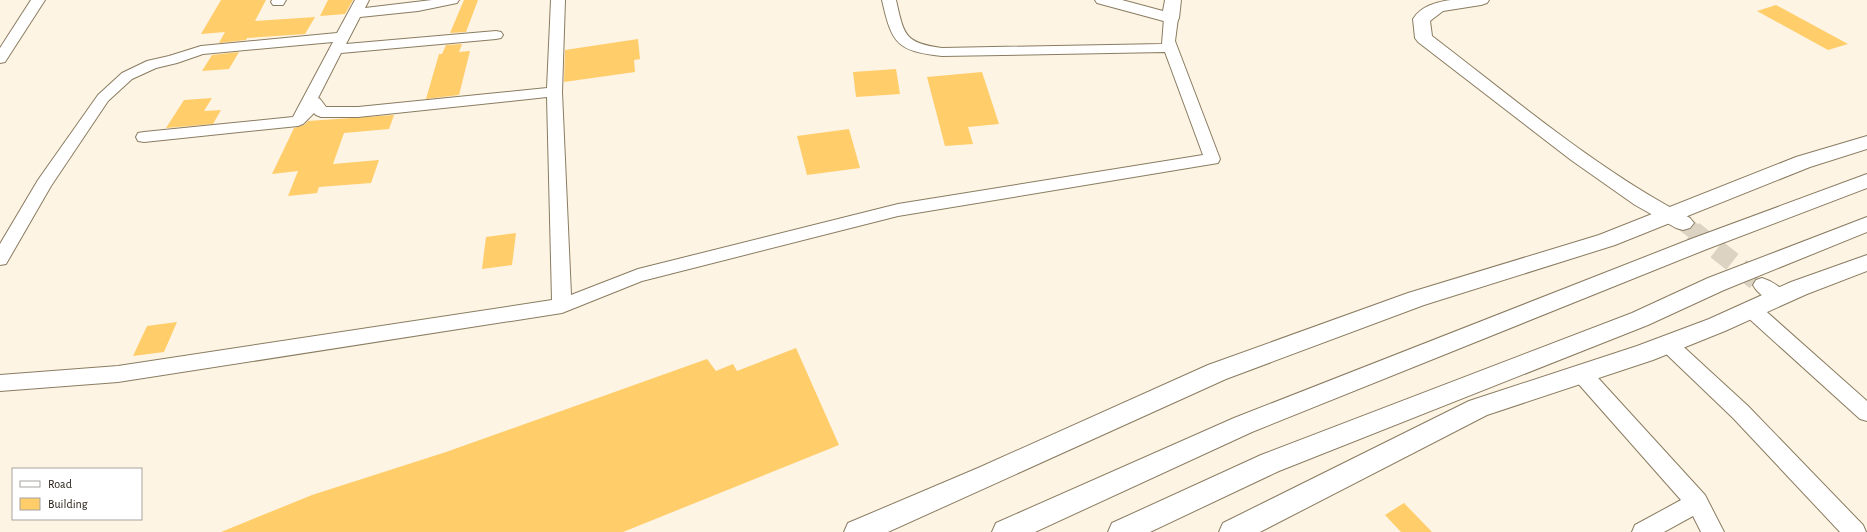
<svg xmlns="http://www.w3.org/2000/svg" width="1867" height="532" viewBox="0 0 1867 532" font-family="'Alegreya Sans',sans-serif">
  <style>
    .building { fill: #ffcd6a }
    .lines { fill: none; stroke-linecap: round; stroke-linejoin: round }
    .street-tunnel-far1 { stroke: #ddd3c3; stroke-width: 16; stroke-dasharray: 16 8; stroke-linecap: butt }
    .street-tunnel { stroke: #ddd3c3; stroke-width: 20; stroke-dasharray: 20 10; stroke-linecap: butt }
    .street-casing { stroke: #8a7c61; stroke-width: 2 }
    .secondary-casing { stroke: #8a7c61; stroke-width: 2 }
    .highway-casing { stroke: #8a7c61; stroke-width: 2 }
    .street { fill: #fff; fill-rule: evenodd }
    .secondary { fill: #fff; fill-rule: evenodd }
    .highway { fill: #fff; fill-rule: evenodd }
  </style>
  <rect width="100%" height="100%" fill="#fef4e3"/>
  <path class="building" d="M221 0H266L255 21 315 17 305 34 247 38 246 40 219 43 225 32 201 34Z
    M328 0H353L345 14 320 16Z
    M464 0H478L466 32 450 33Z
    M1776 5 1848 44 1828 50 1757 11Z
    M638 39 640 59 634 60 635 72 564 82 565 50Z
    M462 44 459 52 470 51 459 95 426 99 439 54H442L446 45Z
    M239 52 229 69 202 71 212 55Z
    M896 69 900 94 856 97 853 72Z
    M982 72 999 124 968 127 973 144 945 146 927 77Z
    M212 98 204 111 221 110 213 124 166 128 184 100Z
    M394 115 389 129 344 133 333 164 379 160 371 183 319 187 317 193 288 196 298 171 272 174 294 128 304 125 308 121Z
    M849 129 860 168 807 175 797 136Z
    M516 233 512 265 482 269 486 237Z
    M177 322 164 352 133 356 147 326Z
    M796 348 839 445 623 532H221L312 495 446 452 707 359 716 371 733 364 737 371Z
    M1404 503 1432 532H1401L1385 515Z"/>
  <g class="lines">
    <path class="street-tunnel-far1" d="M1683 223 1695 232"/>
    <path class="street-tunnel" d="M1693 231 1762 285"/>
    <g class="street-casing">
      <path id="street" d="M31 0H45L5 62 0 63V48Z
        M272 0H286L283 5H273L271 2Z
        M355 0H369L365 8 432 0H459L457 3 418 11 360 17 346 44 496 31 501 32 503 35 501 38 496 39 341 53 318 98 320 99 326 107H358L547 88 551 0H565L562 92 571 295 638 269 898 204 1203 155 1165 52 942 56C897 51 892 44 882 0H896C904 35 904 43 942 48L1162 44 1164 18 1166 15H1176L1178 18 1175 41 1220 159 1218 163 1212 164 898 216 642 281 562 313 118 382 0 391V375L118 366 552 300 547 97 358 117H321L316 115 314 113 303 124 298 126 144 142 138 141 136 137 138 133 144 132 293 117 333 42 203 54 177 63 156 68 132 79 108 101 51 186 6 264 0 265V244L38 180 98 95 122 73 147 61 169 56 201 46 337 33Z
        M1762 278C1772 281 1783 288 1788 297L1786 302C1774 305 1759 296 1753 285L1756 280Z
        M1752 303 1759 305 1867 401V421L1860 419 1745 315 1743 310 1745 305Z
        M1668 337 1675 339 1748 406 1863 525 1866 532H1840L1733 418 1661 349 1658 344 1661 339Z
        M1582 366 1589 368 1705 495 1724 532H1701L1693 516 1664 532H1632L1635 525 1681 500 1575 380 1572 374 1575 368Z"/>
    </g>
    <g class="secondary-casing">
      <path id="secondary" d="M1095 0H1122L1163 11 1165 0H1181L1179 18 1177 22 1171 23 1097 3Z
        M1451 0H1489L1487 3 1481 5 1443 11 1430 21 1432 36C1513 98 1600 172 1690 218L1694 223 1690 228 1683 230 1676 228 1635 205 1571 160 1418 42 1415 38 1413 19C1421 6 1436 2 1451 0Z"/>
    </g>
    <g class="highway-casing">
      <path id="highway" d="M1867 136V149L1810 167 1615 245 1424 305 1226 379 888 532H844L848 523 978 468 1208 365 1408 293 1599 235 1796 157Z
        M1867 174V188L1707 249 1252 432 1035 532H992L996 523 1234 418 1691 239Z
        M1867 217V232L1724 290 1648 325 1279 471 1150 532H1108L1112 523 1261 455 1632 313 1708 278Z
        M1867 255V271L1807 294 1725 331 1653 360 1487 415 1260 532H1219L1223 523 1469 401 1637 346 1709 319 1791 282Z"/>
    </g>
    <use href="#street" class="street"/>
    <use href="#secondary" class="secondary"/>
    <use href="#highway" class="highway"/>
  </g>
  <rect x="12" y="468" width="130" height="52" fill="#ffffff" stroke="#a6a39f"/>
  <rect x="20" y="481" width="20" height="6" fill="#ffffff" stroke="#a6a39f"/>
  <text x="48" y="488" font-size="12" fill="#201a0f">Road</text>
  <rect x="20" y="498" width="20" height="12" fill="#ffcd6a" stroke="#a6a39f"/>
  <text x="48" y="508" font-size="12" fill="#201a0f">Building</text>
</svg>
